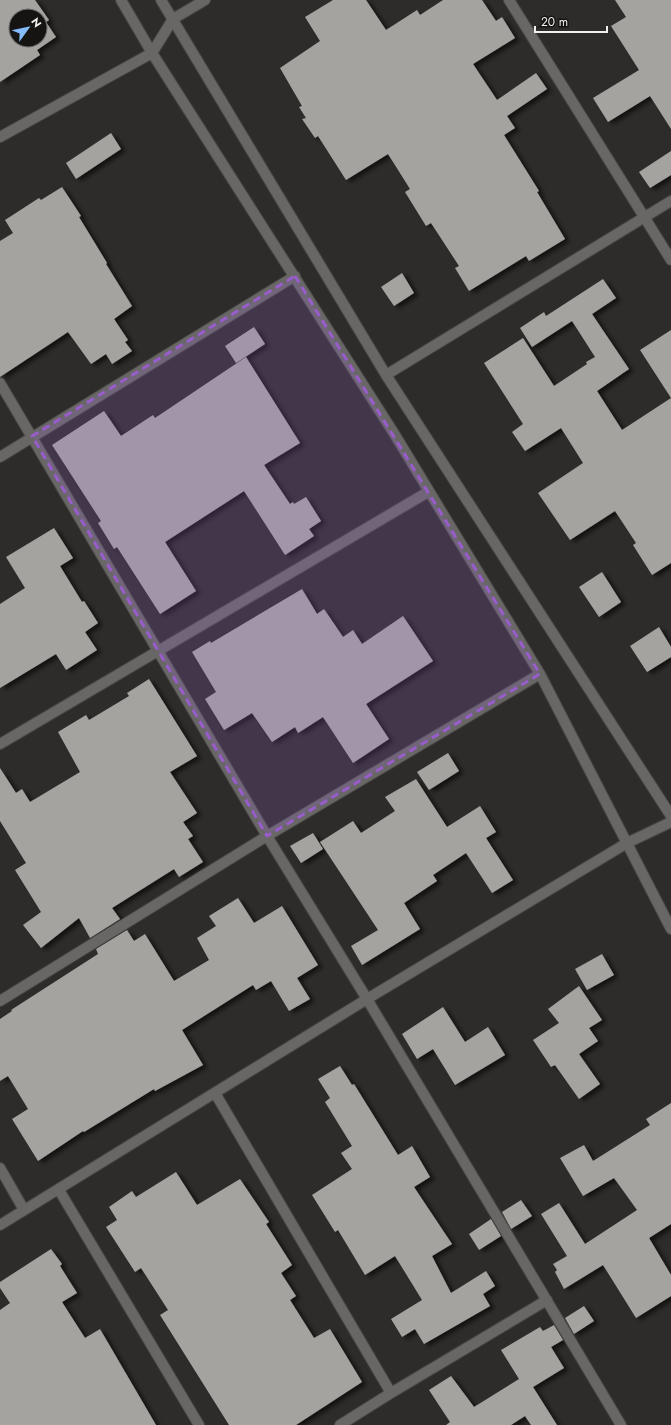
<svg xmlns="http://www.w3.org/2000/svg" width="671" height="1425" viewBox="0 0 671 1425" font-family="Jost,sans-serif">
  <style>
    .building { fill: #a5a3a0; fill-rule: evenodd; filter: url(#shadow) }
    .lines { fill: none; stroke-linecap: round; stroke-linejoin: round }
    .minor-casing { stroke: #494745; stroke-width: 12 }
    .minor { stroke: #686766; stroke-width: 10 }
    .marked { fill: #985dcb; fill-opacity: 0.2; stroke: #985dcb; stroke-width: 3; stroke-dasharray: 8 5; stroke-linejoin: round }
  </style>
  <defs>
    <filter id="shadow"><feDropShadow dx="4.5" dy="2.5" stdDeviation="2" flood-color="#0009"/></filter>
  </defs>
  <rect width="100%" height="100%" fill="#2e2c2a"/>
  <path class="building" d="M0 0H35L49 20 46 22 56 37 37 50 40 55 0 82ZM16 16H40V40H16Z
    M333 0H366L386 30 417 10 420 15 443 0H482L496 21 502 17 515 38 473 64 497 100 536 73 547 89 507 116 515 128 504 135 539 191 537 192 565 239 529 261 526 256 469 291 455 268 459 266 431 223 426 226 405 192 410 189 388 154 346 180 318 136 315 138 302 119 306 118 299 107 302 106 280 68 320 41 305 17Z
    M615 0H671V129L650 96 608 122 593 98 639 70 611 26 626 17Z
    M111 133 121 149 76 179 66 163Z
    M671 151V175L650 188 639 172Z
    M62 187 81 216 79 217 107 263 106 264 132 306 114 319 128 340 125 342 132 351 112 364 106 354 91 364 68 332 0 377V241L13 233 5 220 39 198 41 200Z
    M402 273 414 293 394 306 381 287Z
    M603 279 616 298 592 314 629 369 597 391 622 430 671 398 640 350 671 330V563L652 575 633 545 636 543 615 511 570 540 538 493 583 463 561 428 525 451 512 432 523 424 484 363 523 338 554 386 587 364 586 362 595 357 572 321 532 347 520 328 544 312 546 316Z
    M254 327 265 344 236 363 225 346Z
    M246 357 300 443 264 465 290 504 293 502 294 504 306 497 321 521 309 529 314 536 285 555 244 491 165 542 196 591 160 614 117 547 114 549 98 523 101 521 52 445 104 411 121 436 153 415 155 418Z
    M54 528 73 558 60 566 82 602 84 601 98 623 85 632 97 650 66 670 56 654 0 688V604L25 588 6 557Z
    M602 572 621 602 599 617 579 587Z
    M302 589 317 614 324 609 343 637 353 630 362 644 403 616 433 661 366 704 389 739 353 763 323 717 298 733 295 727 272 742 252 713 224 730 205 699 216 692 192 652 210 641 211 643Z
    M659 627 671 647V657L647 672 630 646Z
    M149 679 197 756 170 772 197 813 183 822 193 836 188 839 203 862 179 877 174 869 112 908 120 919 90 938 79 918 41 948 23 925 41 912 15 870 26 863 0 821V768L16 793 22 789 30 802 80 772 58 732 86 715 89 720 129 696 127 693Z
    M448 753 459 771 429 790 417 772Z
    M416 779 447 827 480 806 496 832 486 838 513 880 492 893 466 853 433 875 437 881 404 903 420 929 362 965 351 946 378 930 320 842 353 821 361 833 395 811 385 797Z
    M313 833 323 849 301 863 290 846Z
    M238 898 254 923 282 906 318 965 297 978 310 999 289 1011 271 981 256 990 253 985 182 1030 203 1065 155 1091 154 1089 84 1132 83 1131 38 1161 12 1119 28 1109 8 1076 0 1081V1019L12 1011 11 1010 98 954 96 949 127 930 134 941 145 934 174 981 209 960 197 938 216 926 209 916Z
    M602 954 614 975 587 990 575 969Z
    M579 986 602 1020 589 1028 598 1041 579 1054 600 1084 579 1099 555 1065 551 1067 533 1040 559 1023 548 1009Z
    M443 1007 465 1042 488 1027 505 1055 455 1085 433 1049 417 1059 402 1034Z
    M340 1066 352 1085 354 1084 398 1155 412 1146 430 1177 414 1187 452 1244 432 1256 451 1293 486 1271 495 1286 483 1294 490 1306 424 1344 415 1329 402 1337 391 1319 422 1300 395 1256 365 1275 338 1230 335 1232 312 1195 352 1169 341 1153 352 1146 325 1102 330 1098 318 1079Z
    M671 1103V1224L649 1238 671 1275V1296L636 1318 603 1265 564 1289 555 1272 557 1270 553 1264 567 1256 541 1214 559 1203 585 1244 637 1210 614 1178 583 1196 560 1158 584 1145 593 1161 650 1125 646 1119Z
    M176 1172 197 1205 240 1179 269 1222 266 1224 292 1265 281 1273 296 1296 290 1300 314 1338 330 1329 362 1382 296 1425H229L160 1315 168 1310 141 1268 135 1272 106 1227 117 1220 109 1207 132 1191 136 1197Z
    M521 1200 532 1216 511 1229 502 1212Z
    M491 1219 501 1236 479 1250 469 1234Z
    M51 1249 62 1264 60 1266 77 1293 62 1302 85 1338 100 1329 156 1425H0V1310L10 1303 0 1288V1282Z
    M584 1306 594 1321 574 1334 565 1318Z
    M554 1325 563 1340 551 1347 564 1368 533 1387 557 1425H531L525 1416 511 1425H446L450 1422 429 1390 451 1376 474 1407 519 1379 501 1350 540 1327 543 1331Z"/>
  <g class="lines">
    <g class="minor-casing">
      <path id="minor" d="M121 0 152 53 395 435 540 674 671 929
        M161 0 386 375 671 816
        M509 0 671 260
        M0 137 152 53 173 19 205 0
        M386 375 671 201
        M0 383 267 836 367 999 621 1425
        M0 457 295 276
        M0 744 428 492
        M0 1001 267 836 540 674
        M215 1093 391 1393
        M0 1168 24 1210
        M59 1190 199 1425
        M0 1225 367 999 627 843 671 822
        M340 1425 391 1393 547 1300"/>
    </g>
    <use href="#minor" class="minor"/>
  </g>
  <path class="marked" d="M295 276 540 674 267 836 32 436Z"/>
  <g transform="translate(28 28) rotate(57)"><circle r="19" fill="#151413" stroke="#6d6c6b"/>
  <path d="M0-3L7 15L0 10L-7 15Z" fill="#84bcfb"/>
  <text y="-6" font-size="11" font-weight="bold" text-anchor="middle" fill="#f1f0ee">N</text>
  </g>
  <path d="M535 26v6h72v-6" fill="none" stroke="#f1f0ee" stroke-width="2"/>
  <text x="541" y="26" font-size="12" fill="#f1f0ee" stroke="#151413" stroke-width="3" paint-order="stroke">20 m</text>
</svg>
